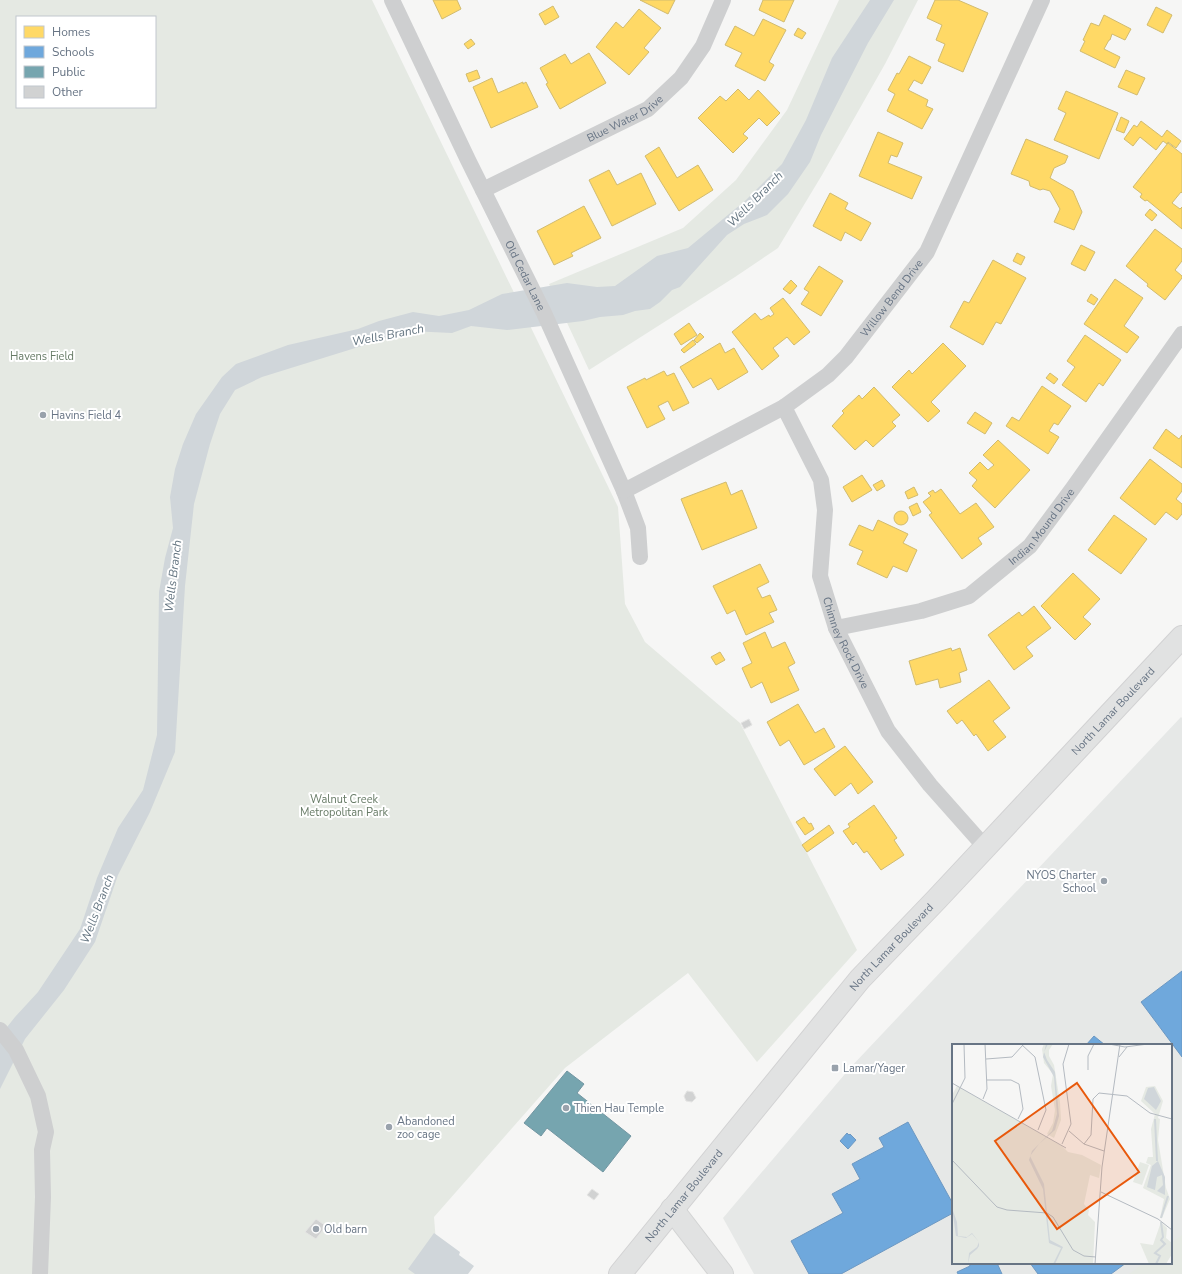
<svg xmlns="http://www.w3.org/2000/svg" width="1182" height="1274" viewBox="0 0 1182 1274" font-family="'Nunito Sans',sans-serif">
  <style>
    .built { fill: #e6e8e7; fill-rule: evenodd }
    .green { fill: #e5e9e3; fill-rule: evenodd }
    .water { fill: #d0d6da }
    .homes { fill: #ffd966; stroke: #d1bb6f }
    .schools { fill: #6fa8dc; stroke: #6d98c2 }
    .public { fill: #76a5af; stroke: #7296a2 }
    .building { fill: #d1d2d2; stroke: #e5e5e4 }
    .lines { fill: none; stroke-linecap: round; stroke-linejoin: round }
    .secondary-casing { stroke: #d3d4d4; stroke-width: 24 }
    .primary-casing { stroke: #d2d2d3; stroke-width: 24 }
    .minor { stroke: #cecfd0; stroke-width: 16 }
    .secondary { stroke: #e1e2e2; stroke-width: 22 }
    .primary { stroke: #e1e2e2; stroke-width: 22 }
    .poi-dot { fill: #99a2ac; stroke: #fff; stroke-width: 1.5 }
    .labels { text-anchor: middle; dominant-baseline: central; stroke-width: 4; stroke-linejoin: round; paint-order: stroke }
    .street-label { font-size: 11px; fill: #677484; stroke: #fff }
    .park-label { font-size: 11px; fill: #677b66; stroke: #fff }
    .poi-label { font-size: 11px; fill: #677484; stroke: #fff; text-anchor: start }
    .water-label { font-size: 12px; font-style: italic; fill: #637480; stroke: #fff }
    .inset-river { fill: none; stroke: #d0d6da; stroke-width: 2 }
    .inset-road { fill: none; stroke: #b4bac1; stroke-width: 1 }
    .view { fill: #e8590c; fill-opacity: 0.15; stroke: #e8590c; stroke-width: 2 }
    .inset-edge { fill: none; stroke: #677484; stroke-width: 2 }
  </style>
  <rect width="100%" height="100%" fill="#f6f6f5"/>
  <path class="built" d="M1181 717 1182 718V1274H754L723 1218 850 1068ZM953 1045H1171V1263H953Z"/>
  <path class="green" d="M0 0H372L618 507 625 604 645 642 740 723 857 950 757 1062 688 973 565 1068 434 1217 437 1255 443 1274H0ZM17 17H155V107H17Z
    M839 0H918L885 64 822 175 778 248 735 277 589 370 549 284 683 228 736 180 787 110Z
    M1182 1235V1274H1129L1144 1263H1171V1243Z"/>
  <path class="water" d="M870 0H894L868 43 821 135 810 162 788 194 767 215 744 224 727 235 680 287 672 290 660 302 650 309 635 311 623 315 600 317 583 321 507 330 471 326 452 333 410 331 262 377 235 390 220 414 210 444 194 504 185 586 175 752 150 812 118 875 95 942 64 990 25 1039 0 1089V1036L15 1017 38 992 80 929 97 878 118 828 143 790 157 735 159 592 165 558 173 528 170 497 175 469 183 444 196 414 222 377 236 364 288 345 358 329 379 321 413 312 439 316 469 310 502 294 567 283 597 287 615 286 657 256 688 248 746 200 782 164 806 120 832 58Z
    M434 1233 460 1252 459 1255 474 1266 468 1274H415L408 1269Z"/>
  <path class="homes" d="M433 0H457L461 9 442 19Z
    M640 0H675L668 14Z
    M763 0H794L784 22 759 10Z
    M935 0H958L988 13 963 72 938 61 945 44 936 40 942 25 927 18Z
    M553 6 559 17 545 25 539 14Z
    M1156 7 1172 15 1163 33 1147 25Z
    M639 9 661 28 644 48 649 52 629 75 596 47 616 22 623 28Z
    M1104 15 1131 29 1125 40 1112 34 1110 40H1109L1104 49 1120 57 1115 68 1080 51 1085 41 1083 40 1091 23 1099 26Z
    M763 19 786 30 769 62 774 65 765 81 735 66 742 53 725 45 735 26 754 36Z
    M798 28 806 33 802 39 794 35Z
    M471 39 475 44 468 49 464 44Z
    M589 53 606 83 560 109 546 84 548 83 540 68 565 54 571 64Z
    M909 56 931 67 922 84 914 80 908 90 928 100 926 106 933 109 922 129 887 111 895 94 888 90 897 73 899 74Z
    M477 70 480 78 469 82 466 74Z
    M1126 70 1145 78 1137 95 1118 87Z
    M492 78 498 93 523 82V84L526 82 538 107 491 128 473 87Z
    M738 89 749 100 758 90 780 113 767 126 759 118 743 134 748 138 733 153 698 118 720 96 726 101Z
    M1066 91 1118 113 1099 159 1054 140 1066 113 1058 109Z
    M1121 117 1129 121 1124 133 1116 130Z
    M1141 121 1162 137 1167 130 1181 141 1176 148 1168 142 1167 144 1163 141 1156 150 1140 137 1133 146 1124 139 1134 125 1137 127Z
    M878 132 903 143 897 157 891 155 888 163 922 177 912 199 859 176Z
    M1026 139 1068 156 1065 163 1054 168 1050 178 1073 191 1082 212 1074 230 1054 222 1060 209 1050 191 1043 189 1040 190 1030 186 1029 181 1011 174Z
    M1168 143 1182 154V193L1181 192 1172 203 1180 209 1182 207V229L1147 200 1145 201 1140 197 1142 194 1133 187Z
    M659 147 677 178 698 165 713 190 679 211 645 156Z
    M609 170 617 185 641 173 656 204 612 226 589 180Z
    M830 193 848 203 845 209 871 223 861 241 845 232 841 241 813 226Z
    M584 206 601 238 571 253 573 256 554 265 537 231Z
    M1150 209 1157 215 1152 221 1145 215Z
    M1155 229 1182 249V261L1175 270 1182 276V278L1165 300 1147 286 1148 284 1126 266Z
    M1081 245 1095 252 1085 271 1071 264Z
    M1017 253 1025 257 1021 265 1013 261Z
    M993 260 1026 278 1001 324 996 322 983 345 950 327 964 301 969 303Z
    M819 266 843 281 821 316 801 304 809 292 804 289Z
    M1115 279 1143 298 1124 326 1139 337 1127 353 1084 324Z
    M791 280 797 286 790 294 783 289Z
    M1091 294 1098 299 1094 305 1087 301Z
    M783 298 810 332 794 345 787 337 773 348 779 356 762 370 732 332 755 313 761 320 769 315 770 317 774 314 770 308Z
    M689 323 697 335 681 345 674 334Z
    M700 333 704 337 697 343 694 340Z
    M1085 335 1121 360 1103 386 1099 383 1086 402 1062 385 1075 367 1067 361Z
    M693 340 696 344 684 353 681 350Z
    M720 343 725 353 734 348 748 372 718 390 711 378 693 388 680 367Z
    M943 343 966 366 931 402 940 411 928 422 892 387 909 370 912 374Z
    M664 371 667 376 674 373 689 403 673 411 668 401 658 406 665 419 647 428 627 387 645 378 646 380Z
    M1050 373 1058 379 1054 384 1046 378Z
    M1042 386 1071 406 1058 425 1054 423 1049 431 1059 437 1048 454 1006 426 1012 417 1019 421Z
    M874 387 900 415 892 422 896 426 873 447 866 440 855 450 832 426 844 413 842 411 859 395 862 399Z
    M975 412 992 423 985 434 967 423Z
    M1166 429 1179 439 1182 435V468L1153 448Z
    M998 440 1030 470 995 508 972 486 977 480 969 473 980 462 988 470 994 465 983 455Z
    M1150 459 1182 484V491L1176 499 1182 504V514L1177 520 1166 512 1155 525 1120 498Z
    M862 475 872 490 852 502 843 487Z
    M882 480 885 486 877 491 873 485Z
    M726 482 731 495 742 490 757 528 702 550 681 499Z
    M914 487 918 495 908 499 905 492Z
    M941 489 960 514 976 503 994 527 978 538 982 544 962 559 929 515 932 513 923 502 931 496 928 493 933 490 935 493Z
    M917 503 921 512 913 516 909 507Z
    M894 518a7 7 0 1 1 14 0a7 7 0 1 1-14 0Z
    M1114 515 1147 539 1121 574 1088 550Z
    M878 520 908 534 903 543 917 550 907 572 893 566 887 578 857 564 863 551 849 545 859 525 873 531Z
    M760 564 769 582 757 588 762 598 770 595 777 610 769 613 774 622 746 635 735 610 727 614 713 586Z
    M1073 573 1100 599 1083 617 1091 624 1075 640 1041 606Z
    M1034 606 1051 628 1026 647 1033 656 1014 670 988 635 1019 612 1022 616Z
    M765 632 772 648 785 642 795 663 788 667 799 690 771 703 762 682 751 688 742 668 752 663 743 643Z
    M951 648 952 651 960 648 967 670 959 673 961 682 940 688 938 679 916 685 909 661Z
    M720 652 725 660 716 665 711 657Z
    M989 680 1010 708 993 721 1006 737 988 751 976 734 974 736 962 720 957 724 947 711Z
    M798 704 815 733 824 728 835 747 804 765 789 740 780 746 767 722Z
    M845 746 873 782 858 794 851 783 835 796 814 769Z
    M874 805 897 838 894 840 904 855 881 870 867 851 864 853 856 842 853 845 843 831 850 827 848 824Z
    M804 817 809 824 811 823 814 829 805 835 796 822Z
    M829 825 834 833 807 852 802 845Z"/>
  <path class="schools" d="M1182 971V1057L1141 1002Z
    M1094 1036 1105 1045H1086Z
    M908 1122 953 1204V1213L841 1274H809L791 1241 843 1213 832 1194 860 1179 852 1164 884 1147 879 1138Z
    M847 1133 849 1135 850 1134 856 1140 848 1149 840 1141Z
    M969 1263H997L1002 1274H958L957 1272 970 1266Z
    M1030 1263H1126L1111 1274H1038Z"/>
  <path class="public" d="M567 1071 584 1084 577 1093 631 1136 603 1172 547 1128 541 1136 524 1123Z"/>
  <path class="building" d="M749 719 752 725 744 729 741 723Z
    M687 1091 693 1092 696 1098 692 1102 686 1101 684 1096Z
    M592 1189 599 1194 594 1200 587 1195Z
    M316 1219 326 1226 316 1239 305 1232Z"/>
  <g class="lines">
    <g class="secondary-casing">
      <path id="secondary" d="M672 1209 722 1274"/>
    </g>
    <g class="primary-casing">
      <g id="primary">
        <path id="s6" d="M620 1274 860 979 936 900 1182 637"/>
      </g>
    </g>
    <g class="minor">
      <path id="s1" d="M392 0 468 160 544 313 624 491 638 528 640 557"/>
      <path id="s2" d="M483 190 648 109 681 78 703 46 723 0"/>
      <path id="s3" d="M784 407 821 480 825 510 820 576 836 628 888 731 930 785 985 847"/>
      <path id="s4" d="M624 491 784 407 828 375 846 357 927 252 1042 0"/>
      <path id="s5" d="M836 628 921 611 969 596 1030 546 1073 488 1182 334"/>
      <path d="M0 1030 16 1050 38 1096 46 1132 42 1150 43 1197 40 1274"/>
    </g>
    <use href="#secondary" class="secondary"/>
    <use href="#primary" class="primary"/>
  </g>
  <g class="poi-dot">
    <circle cx="43" cy="415" r="4"/>
    <circle cx="1104" cy="881" r="4"/>
    <rect x="831" y="1064" width="8" height="8" rx="2"/>
    <circle cx="566" cy="1108" r="4"/>
    <circle cx="389" cy="1127" r="4"/>
    <circle cx="316" cy="1229" r="4"/>
  </g>
  <g class="labels">
    <g class="street-label">
      <text stroke="none"><textPath href="#s2" startOffset="159">Blue Water Drive</textPath></text>
      <text stroke="none"><textPath href="#s1" startOffset="306">Old Cedar Lane</textPath></text>
      <text stroke="none"><textPath href="#s4" startOffset="335">Willow Bend Drive</textPath></text>
      <text stroke="none"><textPath href="#s5" startOffset="238">Indian Mound Drive</textPath></text>
      <text stroke="none"><textPath href="#s3" startOffset="250">Chimney Rock Drive</textPath></text>
      <text stroke="none"><textPath href="#s6" startOffset="749">North Lamar Boulevard</textPath></text>
      <text stroke="none"><textPath href="#s6" startOffset="425">North Lamar Boulevard</textPath></text>
      <text stroke="none"><textPath href="#s6" startOffset="101">North Lamar Boulevard</textPath></text>
    </g>
    <g class="park-label">
      <text x="42" y="356">Havens Field</text>
      <text x="344" y="799">Walnut Creek<tspan x="344" dy="13">Metropolitan Park</tspan></text>
    </g>
    <g class="poi-label">
      <text x="51" y="415">Havins Field 4</text>
      <text x="1096" y="875" text-anchor="end">NYOS Charter<tspan x="1096" dy="13">School</tspan></text>
      <text x="843" y="1068">Lamar/Yager</text>
      <text x="574" y="1108">Thien Hau Temple</text>
      <text x="397" y="1121">Abandoned<tspan x="397" dy="13">zoo cage</tspan></text>
      <text x="324" y="1229">Old barn</text>
    </g>
    <g class="water-label">
      <text transform="translate(755 199) rotate(-45)">Wells Branch</text>
      <text transform="translate(388 335) rotate(-11)">Wells Branch</text>
      <text transform="translate(173 576) rotate(-83)">Wells Branch</text>
      <text transform="translate(97 909) rotate(-69)">Wells Branch</text>
    </g>
  </g>
  <g transform="translate(952 1044)">
    <rect width="220" height="220" fill="#f6f6f5"/>
    <path d="M92 0H101L97 6V12L102 21 108 58 109 76 102 94 95 90 101 79 103 66 99 42 101 30 92 19 90 5ZM5 42 110 102 116 108 130 111 149 121 147 134 138 131 132 160 137 166 136 171 143 178 141 220H0V51ZM203 42 211 57 206 74 208 75 206 96 214 144 218 155 210 174H208L212 155 191 144 199 121 194 119 196 113H201L199 85 203 70 189 57 194 43ZM188 118 197 121 190 141 181 138ZM209 178 215 184 214 194 220 199V210L214 220H197L188 199 201 201Z" fill="#e5e9e3"/>
    <path d="M94 0H96L92 8 95 16 103 28 107 72 103 86 87 100 78 112 92 140 98 196 111 203 103 220H101L109 204 97 199 91 145 77 116 80 107 100 87 105 70 102 33 91 13ZM202 43 209 57 204 66 192 55 196 44ZM206 117 213 133V151L205 147 211 141 210 131 205 133 203 146 195 143 200 122ZM0 164 5 178 6 192 15 193 20 189 27 198V202L25 205 18 211 16 220 17 209 25 203 27 198 20 190 14 194 4 192Z" fill="#d0d6da"/>
    <path class="inset-river" d="M203 75 205 117M209 174 216 152M204 220 208 212 203 209 213 200 209 196 211 193 209 178"/>
    <path class="inset-road" d="M69 0 83 13 94 66 86 86M157 0 173 3 196 0M167 13 175 3M34 15 60 13 71 1M136 26V12L142 0M35 36H59L67 40 71 65 66 75M0 39 114 104M31 55 35 45 33 0M0 60 13 34 12 0M117 87 132 100 152 107M110 100 119 80 111 20 117 0M132 100 139 91 141 55 147 49 175 52 198 69 220 75M0 116 45 163 55 166 95 169 101 173 121 206 132 212 144 213M149 148 206 175 220 186M143 220 150 123 168 0"/>
    <path class="view" d="M125 39 187 128 105 185 43 97Z"/>
    <rect width="220" height="220" class="inset-edge"/>
  </g>
  <rect x="16" y="16" width="140" height="92" fill="#ffffff" stroke="#c2c7ce"/>
  <rect x="24" y="26" width="20" height="12" fill="#ffd966" stroke="#c2c7ce"/>
  <text x="52" y="36" font-size="12" fill="#677484">Homes</text>
  <rect x="24" y="46" width="20" height="12" fill="#6fa8dc" stroke="#c2c7ce"/>
  <text x="52" y="56" font-size="12" fill="#677484">Schools</text>
  <rect x="24" y="66" width="20" height="12" fill="#76a5af" stroke="#c2c7ce"/>
  <text x="52" y="76" font-size="12" fill="#677484">Public</text>
  <rect x="24" y="86" width="20" height="12" fill="#d1d2d2" stroke="#c2c7ce"/>
  <text x="52" y="96" font-size="12" fill="#677484">Other</text>
</svg>
